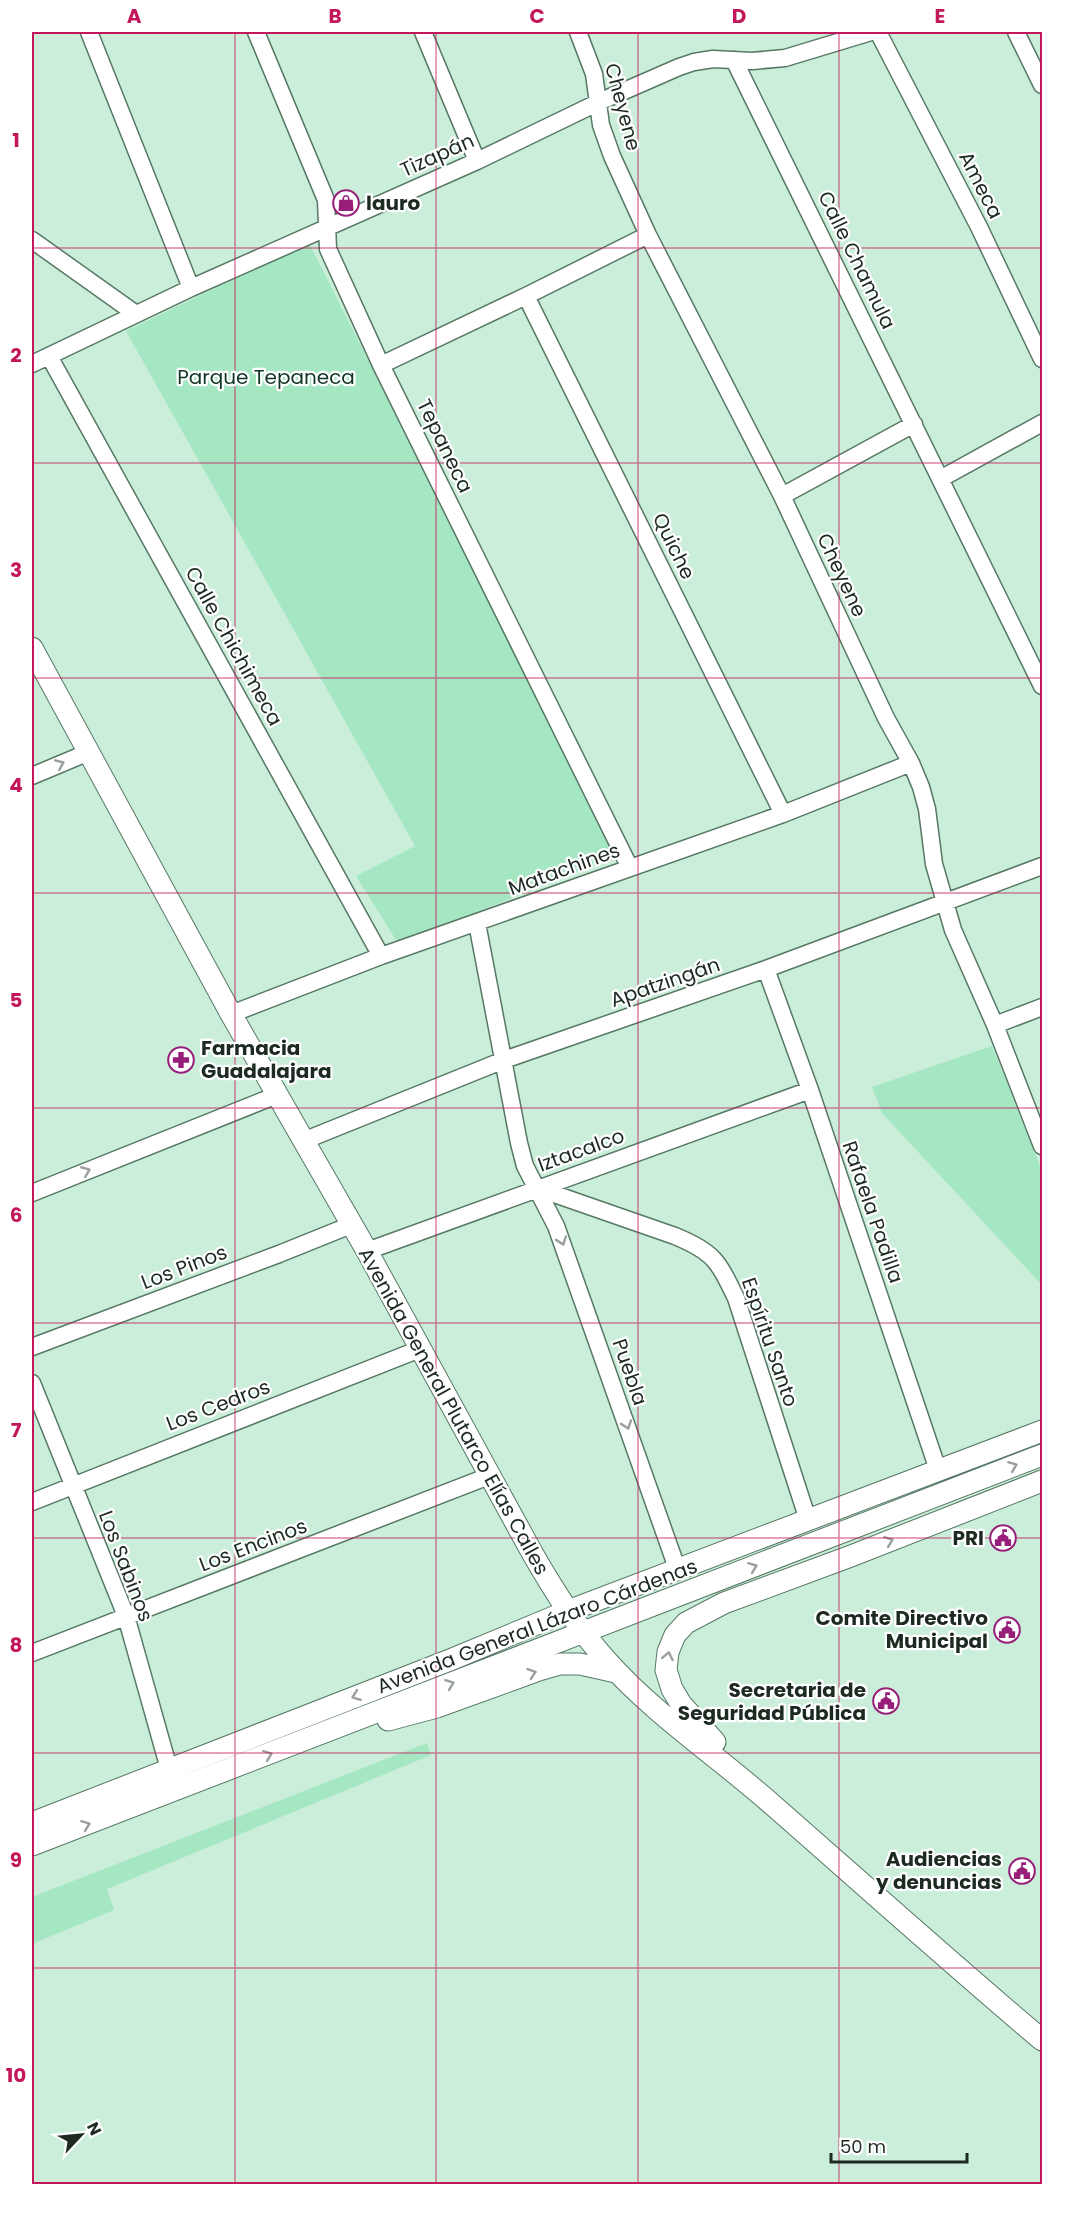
<svg xmlns="http://www.w3.org/2000/svg" width="1074" height="2216" viewBox="0 0 1074 2216" font-family="Poppins,sans-serif">
  <style>
    .green { fill: #a5e6c3 }
    .lines { fill: none; stroke-linecap: round; stroke-linejoin: round }
    .minor-casing { stroke: #577865; stroke-width: 19 }
    .tertiary-casing { stroke: #577865; stroke-width: 23 }
    .minor { stroke: #fff; stroke-width: 16 }
    .tertiary { stroke: #fff; stroke-width: 21 }
    .oneway { stroke: #999f9c }
    .grid { fill: none; stroke: #c2185b; stroke-width: 1.5; stroke-opacity: 0.55 }
    .labels { text-anchor: middle; dominant-baseline: central; stroke-width: 4.5; stroke-linejoin: round; paint-order: stroke }
    .street-label { font-size: 20px; fill: #1c2a22; stroke: #fff }
    .poi-label { font-size: 20px; font-weight: bold; fill: #1c2a22; stroke: #fff; text-anchor: end }
    .park-label { font-size: 20px; fill: #0f3624; stroke: #fff }
    .neatline { fill: none; stroke: #c2185b; stroke-width: 2 }
    .grid-label { font-size: 20px; text-anchor: middle; font-weight: bold; fill: #c2185b }
  </style>
  <rect width="100%" height="100%" fill="#caeed9"/>
  <path class="green" d="M309 243 618 856 398 943 356 876 415 846 126 331Z
    M992 1046 1042 1171V1285L882 1113 872 1087Z
    M427 1743 431 1755 107 1889 114 1910 32 1944V1897Z"/>
  <g class="lines">
    <g class="minor-casing">
      <path id="minor" d="M89 32 191 288
        M256 32 326 200 328 249 381 365 630 868
        M423 32 477 161
        M578 32 594 74 601 125 612 156 648 235 782 496 886 718 911 763 921 787 927 809 934 864 953 930 995 1025 1042 1146
        M878 32 979 227 1042 359
        M1016 32 1042 85
        M734 60 1042 686
        M32 240 136 314
        M526 296 783 814
        M49 356 381 956
        M32 364 191 288 477 161 599 102 679 67 694 62 713 59 752 61 785 58 871 32
        M381 365 526 296 648 235
        M942 478 1042 423
        M782 496 914 424
        M32 776 89 752
        M477 923 519 1143 525 1166 556 1226 678 1571
        M766 969 810 1090 938 1470
        M231 1014 381 956 783 814 911 763
        M995 1025 1042 1007
        M303 1141 504 1060 766 969 1042 866
        M537 1188 675 1236C714 1252 718 1261 736 1298L808 1520
        M32 1193 277 1095
        M367 1251 810 1090
        M32 1347 279 1254 351 1225
        M32 1383 126 1616 169 1769
        M32 1502 420 1349
        M32 1653 489 1476"/>
    </g>
    <g class="tertiary-casing">
      <path id="tertiary" d="M32 648 231 1014 367 1251 530 1549C552 1588 576 1627 607 1661 656 1716 720 1758 775 1807 864 1885 952 1964 1042 2040
        M388 1720 437 1707 539 1670 560 1664H580L616 1672
        M715 1742 681 1704 672 1689 666 1670 668 1652 675 1635 686 1623 724 1603 851 1556 1042 1481
        M32 1823 450 1660 568 1611 1042 1431
        M32 1845 1042 1455"/>
    </g>
    <use href="#minor" class="minor"/>
    <use href="#tertiary" class="tertiary"/>
  </g>
  <defs><path id="oneway-chevron" d="M-2-3.5L2.5 0L-2 3.5" fill="none" stroke-width="1.6" stroke-linecap="round" stroke-linejoin="round" transform="scale(1.5)"/></defs>
  <g class="oneway">
    <use href="#oneway-chevron" transform="translate(60 764) rotate(-23)"/>
    <use href="#oneway-chevron" transform="translate(86 1171) rotate(-22)"/>
    <use href="#oneway-chevron" transform="translate(562 1241) rotate(71)"/>
    <use href="#oneway-chevron" transform="translate(627 1425) rotate(71)"/>
    <use href="#oneway-chevron" transform="translate(1013 1466) rotate(-21)"/>
    <use href="#oneway-chevron" transform="translate(889 1541) rotate(-21)"/>
    <use href="#oneway-chevron" transform="translate(753 1567) rotate(-21)"/>
    <use href="#oneway-chevron" transform="translate(668 1656) rotate(-79)"/>
    <use href="#oneway-chevron" transform="translate(532 1673) rotate(-19)"/>
    <use href="#oneway-chevron" transform="translate(450 1684) rotate(-21)"/>
    <use href="#oneway-chevron" transform="translate(356 1696) rotate(159)"/>
    <use href="#oneway-chevron" transform="translate(268 1755) rotate(-21)"/>
    <use href="#oneway-chevron" transform="translate(86 1825) rotate(-21)"/>
  </g>
  <path class="grid" d="M235 32V2184M436 32V2184M638 32V2184M839 32V2184M32 248H1042M32 463H1042M32 678H1042M32 893H1042M32 1108H1042M32 1323H1042M32 1538H1042M32 1753H1042M32 1968H1042"/>
  <defs>
    <g id="shop-ring" transform="scale(1.35)"><circle r="9.5" fill="#fff" stroke="#971f7a" stroke-width="1.5"/><path d="M-5-2.5h2.3a2.7 3.5 0 0 1 5.4 0H5L5.5 6h-11ZM-1.5-2.5h3a1.5 2.3 0 0 0-3 0Z" fill="#971f7a"/></g>
    <g id="pharmacy-ring" transform="scale(1.35)"><circle r="9.5" fill="#fff" stroke="#971f7a" stroke-width="1.5"/><path d="M-2-6h4v4h4v4h-4v4h-4v-4h-4v-4h4Z" fill="#971f7a"/></g>
    <g id="civic-ring" transform="scale(1.35)"><circle r="9.5" fill="#fff" stroke="#971f7a" stroke-width="1.5"/><path d="M-.6-6.5H3V-4.5H.6V-3L4-1V1h2V6H-6V1h2V-1L-.6-3ZM-1.2 2.5V6h2.4V2.5Z" fill="#971f7a"/></g>
  </defs>
  <g fill-rule="evenodd">
    <use href="#shop-ring" x="346" y="203"/>
    <use href="#pharmacy-ring" x="181" y="1060"/>
    <use href="#civic-ring" x="1003" y="1538"/>
    <use href="#civic-ring" x="1007" y="1630"/>
    <use href="#civic-ring" x="886" y="1701"/>
    <use href="#civic-ring" x="1022" y="1871"/>
  </g>
  <g class="labels">
    <g class="street-label">
      <text transform="translate(623 107) rotate(75)">Cheyene</text>
      <text transform="translate(437 155) rotate(-24)">Tizapán</text>
      <text transform="translate(981 185) rotate(63)">Ameca</text>
      <text transform="translate(857 260) rotate(64)">Calle Chamula</text>
      <text transform="translate(445 446) rotate(64)">Tepaneca</text>
      <text transform="translate(674 546) rotate(64)">Quiche</text>
      <text transform="translate(842 575) rotate(65)">Cheyene</text>
      <text transform="translate(234 646) rotate(61)">Calle Chichimeca</text>
      <text transform="translate(564 869) rotate(-20)">Matachines</text>
      <text transform="translate(665 982) rotate(-19)">Apatzingán</text>
      <text transform="translate(581 1150) rotate(-20)">Iztacalco</text>
      <text transform="translate(873 1212) rotate(71)">Rafaela Padilla</text>
      <text transform="translate(184 1267) rotate(-21)">Los Pinos</text>
      <text transform="translate(770 1342) rotate(71)">Espíritu Santo</text>
      <text transform="translate(630 1372) rotate(71)">Puebla</text>
      <text transform="translate(218 1405) rotate(-21)">Los Cedros</text>
      <text transform="translate(454 1411) rotate(61)">Avenida General Plutarco Elías Calles</text>
      <text transform="translate(253 1545) rotate(-21)">Los Encinos</text>
      <text transform="translate(126 1566) rotate(69)">Los Sabinos</text>
      <text transform="translate(537 1626) rotate(-21)">Avenida General Lázaro Cárdenas</text>
    </g>
    <g class="poi-label">
      <text x="366" y="203" text-anchor="start">lauro</text>
      <text x="201" y="1048" text-anchor="start">Farmacia<tspan x="201" dy="23">Guadalajara</tspan></text>
      <text x="984" y="1538">PRI</text>
      <text x="988" y="1618">Comite Directivo<tspan x="988" dy="23">Municipal</tspan></text>
      <text x="866" y="1690">Secretaria de<tspan x="866" dy="23">Seguridad Pública</tspan></text>
      <text x="1002" y="1859">Audiencias<tspan x="1002" dy="23">y denuncias</tspan></text>
    </g>
    <g class="park-label">
      <text x="266" y="377">Parque Tepaneca</text>
    </g>
  </g>
  <rect width="1074" height="2216" fill="none" stroke="#ffffff" stroke-width="66"/>
  <g transform="translate(81 2135) rotate(64)" stroke="#ffffff" stroke-width="4.5" paint-order="stroke">
  <path d="M0-4.5L10 22L0 15L-10 22Z" fill="#1c2a22"/>
  <text y="-9" font-size="16" font-weight="bold" text-anchor="middle" fill="#1c2a22">N</text>
  </g>
  <path d="M831 2153v9h136v-9" fill="none" stroke="#1c2a22" stroke-width="3"/>
  <text x="840" y="2153" font-size="18" fill="#1c2a22" stroke="#ffffff" stroke-width="4.5" paint-order="stroke">50 m</text>
  <rect x="33" y="33" width="1008" height="2150" class="neatline"/>
  <g class="grid-label">
    <text x="134" y="23">A</text>
    <text x="335" y="23">B</text>
    <text x="537" y="23">C</text>
    <text x="739" y="23">D</text>
    <text x="940" y="23">E</text>
    <text x="16" y="147">1</text>
    <text x="16" y="362">2</text>
    <text x="16" y="577">3</text>
    <text x="16" y="792">4</text>
    <text x="16" y="1007">5</text>
    <text x="16" y="1222">6</text>
    <text x="16" y="1437">7</text>
    <text x="16" y="1652">8</text>
    <text x="16" y="1867">9</text>
    <text x="16" y="2082">10</text>
  </g>
</svg>
